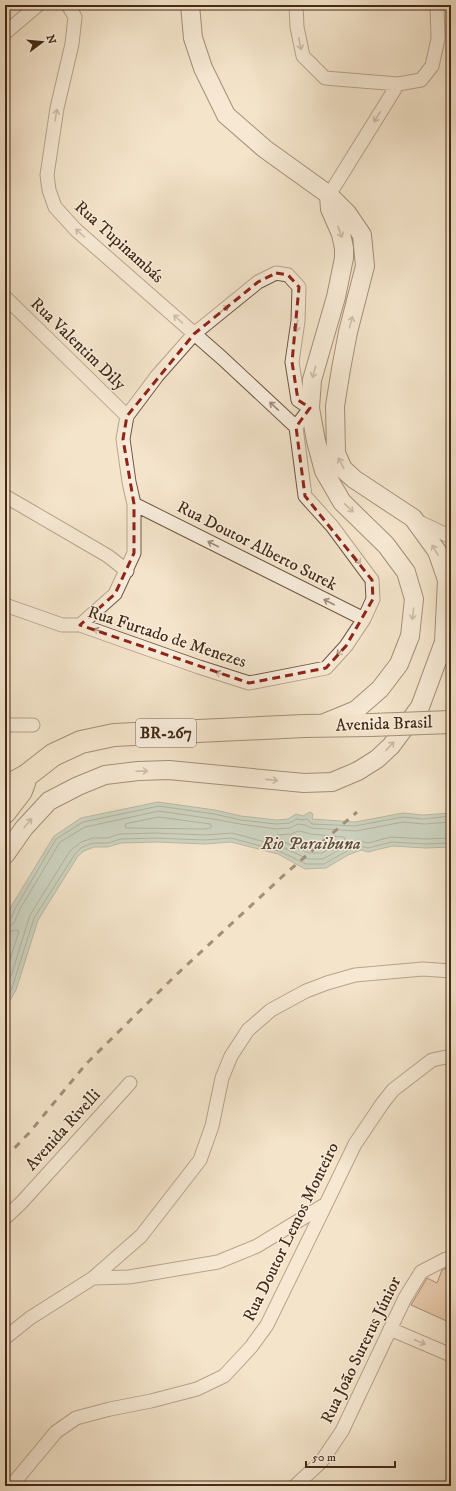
<svg xmlns="http://www.w3.org/2000/svg" width="456" height="1491" viewBox="0 0 456 1491" font-family="'IM FELL DW Pica',serif">
  <style>
    .water { fill: #9cbfb4; stroke: #788374 }
    .lines { fill: none; stroke-linecap: round; stroke-linejoin: round }
    .shore { stroke: #707464; stroke-width: 1 }
    .building { fill: #dcae8b; stroke: #432a15 }
    .street-casing { stroke: #6f5842; stroke-width: 15 }
    .secondary-casing { stroke: #432a15; stroke-width: 20 }
    .highway-casing { stroke: #432a15; stroke-width: 24 }
    .street { stroke: #f8eddd; stroke-width: 13 }
    .secondary { stroke: #f8eddd; stroke-width: 18 }
    .highway { stroke: #f4e4cb; stroke-width: 22 }
    .rail { stroke: #432a15; stroke-width: 3; stroke-dasharray: 7 7; stroke-linecap: butt }
    .highway-bridge-casing { stroke: #432a15; stroke-width: 24; stroke-linecap: butt }
    .highway-bridge { stroke: #f4e4cb; stroke-width: 22 }
    .oneway { stroke: #9e8c79 }
    .marked { fill: none; stroke: #8f2418; stroke-width: 3; stroke-dasharray: 8 5; stroke-linejoin: round }
    .labels { text-anchor: middle; dominant-baseline: central; stroke-width: 3; stroke-linejoin: round; paint-order: stroke }
    .shield { fill: #f8eddd; stroke: #796451; stroke-width: 1 }
    .shield-label { font-size: 16px; font-weight: bold; fill: #432a15 }
    .street-label { font-size: 17px; fill: #432a15; stroke: #f8eddd }
    .water-label { font-size: 18px; font-style: italic; fill: #594f3d; stroke: #f8eddd }
  </style>
  <rect width="100%" height="100%" fill="#f4e4cb"/>
  <filter id="stains"><feTurbulence type="fractalNoise" baseFrequency=".005" numOctaves="4"/><feColorMatrix values="0 0 0 0 .2 0 0 0 0 .09 0 0 0 0 .02 0 0 0 .5 -.17"/></filter>
  <radialGradient id="worn" r=".72"><stop offset=".6" stop-color="#630" stop-opacity="0"/><stop offset="1" stop-color="#630" stop-opacity=".3"/></radialGradient>
  <path class="water" d="M158 802 215 810 241 816 277 820 288 819 296 814 303 816 310 812 313 814 312 819 355 822 403 813 423 815 451 813V847L425 848 392 846 368 852 361 850 348 855 326 868 305 869 278 854 231 842 205 844 155 842 121 843 108 847H94L84 851 78 856 38 920 16 990 5 1009V922L12 905 54 836 81 818Z"/>
  <g class="lines">
    <path class="shore" d="M159 817 210 824 212 827 210 828 205 829 127 828 125 827 126 824Z
      M299 831 311 834 344 837 345 839 322 853H309L276 838 277 835 291 834Z
      M5 922 10 920 16 907 56 839 83 822 159 806 214 814 241 820 276 824 289 823 297 819 302 820 307 819 312 824 355 826 403 817 423 819 451 816
      M5 927 10 926 14 923 20 909 60 842 85 827 159 811 213 819 240 824 276 829 290 828 298 824 305 825 311 828 356 831 403 822 424 824 451 822
      M5 933 16 930 19 931 5 976
      M5 991 12 973 30 915 70 851 81 842 93 838H107L120 834 155 833 205 835 232 833 280 846 308 859H323L344 847 360 841 368 843 391 837 425 839 451 838
      M5 1001 12 988 34 918 75 854 82 847 93 843H108L121 839 155 838 205 840 231 838 279 851 306 864H324L347 851 360 846 368 848 392 842 425 844 451 843"/>
  </g>
  <path class="building" d="M449 1267 451 1268V1323L411 1305 427 1278 437 1283 442 1270Z"/>
  <g class="lines">
    <g class="street-casing">
      <path id="street" d="M68 5 75 17 72 44 57 108 47 175 49 190 55 207 76 230 222 358 296 427 310 408 298 400 292 362 298 321 299 287 288 275 276 273 258 282 194 334 157 376 127 416 123 439 129 482 134 504V553L115 594 80 625
        M296 5 297 27 303 56 325 78 398 84 421 80 432 66 438 39 437 5
        M5 33 38 5
        M329 195 398 84
        M5 297 127 416
        M5 496 108 556 127 571
        M134 504 364 619
        M415 520 451 537
        M5 605 62 625H80L199 667 249 683 326 668 346 646 364 619 373 599 372 580 332 526 305 496 296 427
        M5 725H33
        M5 1218 21 1203 130 1083
        M93 1278 129 1277 218 1262 257 1246 326 1204
        M390 1329 451 1355
        M5 1338 30 1318 93 1278 141 1236 200 1160 212 1126 222 1078 231 1056 248 1030 271 1010 306 991 327 983 355 975 423 969 451 971
        M11 1486 56 1432 76 1418 110 1409 151 1401 197 1389 224 1376 251 1347 267 1325 326 1204 355 1144 382 1104 393 1090 432 1060 451 1056
        M295 1486 321 1462 342 1431 405 1298 421 1272 446 1259 451 1258"/>
    </g>
    <g class="secondary-casing">
      <path id="secondary" d="M322 724 356 710 380 689 399 664 410 636 414 599 406 572 386 545 342 502 324 471 316 441 310 408 312 380 336 297 344 258V248L341 234 330 209 329 195
        M5 855 24 828 49 801 78 786 105 775 138 771 169 770 304 783 332 782 358 771 377 759 391 746 420 707 444 642 447 580 437 551 413 518 354 479 343 469 336 453 335 406 341 369 348 332 365 266 362 235 347 213 329 195 265 149 226 115 203 68 193 38 190 5"/>
    </g>
    <g class="highway-casing">
      <path id="highway" d="M5 792 13 783 26 776 53 755 81 742 114 735 304 726 371 725
        M5 812 21 791 24 783"/>
    </g>
    <use href="#street" class="street"/>
    <use href="#secondary" class="secondary"/>
    <use href="#highway" class="highway"/>
    <path class="rail" d="M5 1158 29 1133 86 1064 175 976 284 875 357 812"/>
    <g class="highway-bridge-casing">
      <path id="highway-bridge" d="M371 725 451 722"/>
    </g>
    <use href="#highway-bridge" class="highway-bridge"/>
  </g>
  <defs><path id="oneway-shaft" d="M-6 0H5M1.5-3L5.5 0L1.5 3" fill="none" stroke-width="1.6" stroke-linecap="round" stroke-linejoin="round"/></defs>
  <g class="oneway">
    <use href="#oneway-shaft" transform="translate(300 44) rotate(79)"/>
    <use href="#oneway-shaft" transform="translate(56 115) rotate(-80)"/>
    <use href="#oneway-shaft" transform="translate(377 117) rotate(122)"/>
    <use href="#oneway-shaft" transform="translate(340 232) rotate(70)"/>
    <use href="#oneway-shaft" transform="translate(80 233) rotate(-138)"/>
    <use href="#oneway-shaft" transform="translate(224 309) rotate(-39)"/>
    <use href="#oneway-shaft" transform="translate(178 319) rotate(-138)"/>
    <use href="#oneway-shaft" transform="translate(351 322) rotate(-75)"/>
    <use href="#oneway-shaft" transform="translate(297 326) rotate(97)"/>
    <use href="#oneway-shaft" transform="translate(314 372) rotate(106)"/>
    <use href="#oneway-shaft" transform="translate(274 406) rotate(-137)"/>
    <use href="#oneway-shaft" transform="translate(341 463) rotate(-117)"/>
    <use href="#oneway-shaft" transform="translate(349 508) rotate(44)"/>
    <use href="#oneway-shaft" transform="translate(213 544) rotate(-153)"/>
    <use href="#oneway-shaft" transform="translate(435 550) rotate(-120)"/>
    <use href="#oneway-shaft" transform="translate(357 559) rotate(53)"/>
    <use href="#oneway-shaft" transform="translate(329 602) rotate(-153)"/>
    <use href="#oneway-shaft" transform="translate(413 614) rotate(96)"/>
    <use href="#oneway-shaft" transform="translate(99 631) rotate(-160)"/>
    <use href="#oneway-shaft" transform="translate(341 651) rotate(132)"/>
    <use href="#oneway-shaft" transform="translate(221 674) rotate(-163)"/>
    <use href="#oneway-shaft" transform="translate(390 746) rotate(-47)"/>
    <use href="#oneway-shaft" transform="translate(142 771) rotate(-2)"/>
    <use href="#oneway-shaft" transform="translate(272 780) rotate(6)"/>
    <use href="#oneway-shaft" transform="translate(28 823) rotate(-49)"/>
    <use href="#oneway-shaft" transform="translate(420 1342) rotate(23)"/>
  </g>
  <path d="M0 0H456V1491H0ZM276 273 288 275 299 287 292 362 298 400 310 408 296 427 305 496 372 580 373 599 346 646 326 668 249 683 80 625 115 594 134 553V504L123 439 127 416 194 334 258 282Z" fill="#f4e4cb" fill-opacity=".55" fill-rule="evenodd"/>
  <path class="marked" d="M276 273 288 275 299 287 292 362 298 400 310 408 296 427 305 496 372 580 373 599 346 646 326 668 249 683 80 625 115 594 134 553V504L123 439 127 416 194 334 258 282Z"/>
  <g class="labels">
    <rect class="shield" x="136" y="719" width="60" height="28" rx="3"/>
    <g class="shield-label">
      <text x="166" y="733">BR-267</text>
    </g>
    <g class="street-label">
      <text transform="translate(119 242) rotate(42)">Rua Tupinambás</text>
      <text transform="translate(78 344) rotate(44)">Rua Valentim Dily</text>
      <text transform="translate(257 546) rotate(27)">Rua Doutor Alberto Surek</text>
      <text transform="translate(167 637) rotate(18)">Rua Furtado de Menezes</text>
      <text transform="translate(384 724) rotate(-2)">Avenida Brasil</text>
      <text transform="translate(63 1130) rotate(-48)">Avenida Rivelli</text>
      <text transform="translate(291 1232) rotate(-64)">Rua Doutor Lemos Monteiro</text>
      <text transform="translate(361 1350) rotate(-64)">Rua João Surerus Júnior</text>
    </g>
    <g class="water-label">
      <text x="311" y="844">Rio Paraibuna</text>
    </g>
  </g>
  <rect width="456" height="1491" fill="none" stroke="#f4e4cb" stroke-width="20"/>
  <rect x="6" y="6" width="444" height="1479" fill="none" stroke="#432a15" stroke-width="2"/>
  <rect x="10" y="10" width="436" height="1471" fill="none" stroke="#432a15"/>
  <g transform="translate(42 42) rotate(74)" stroke="#f8eddd" stroke-width="3" paint-order="stroke">
  <path d="M0-3L7 15L0 10L-7 15Z" fill="#432a15"/>
  <text y="-6" font-size="11" font-weight="bold" text-anchor="middle" fill="#432a15">N</text>
  </g>
  <path d="M306 1461v6h89v-6" fill="none" stroke="#432a15" stroke-width="2"/>
  <text x="312" y="1461" font-size="12" fill="#432a15" stroke="#f8eddd" stroke-width="3" paint-order="stroke">50 m</text>
  <rect width="100%" height="100%" filter="url(#stains)"/>
  <rect width="100%" height="100%" fill="url(#worn)"/>
</svg>
